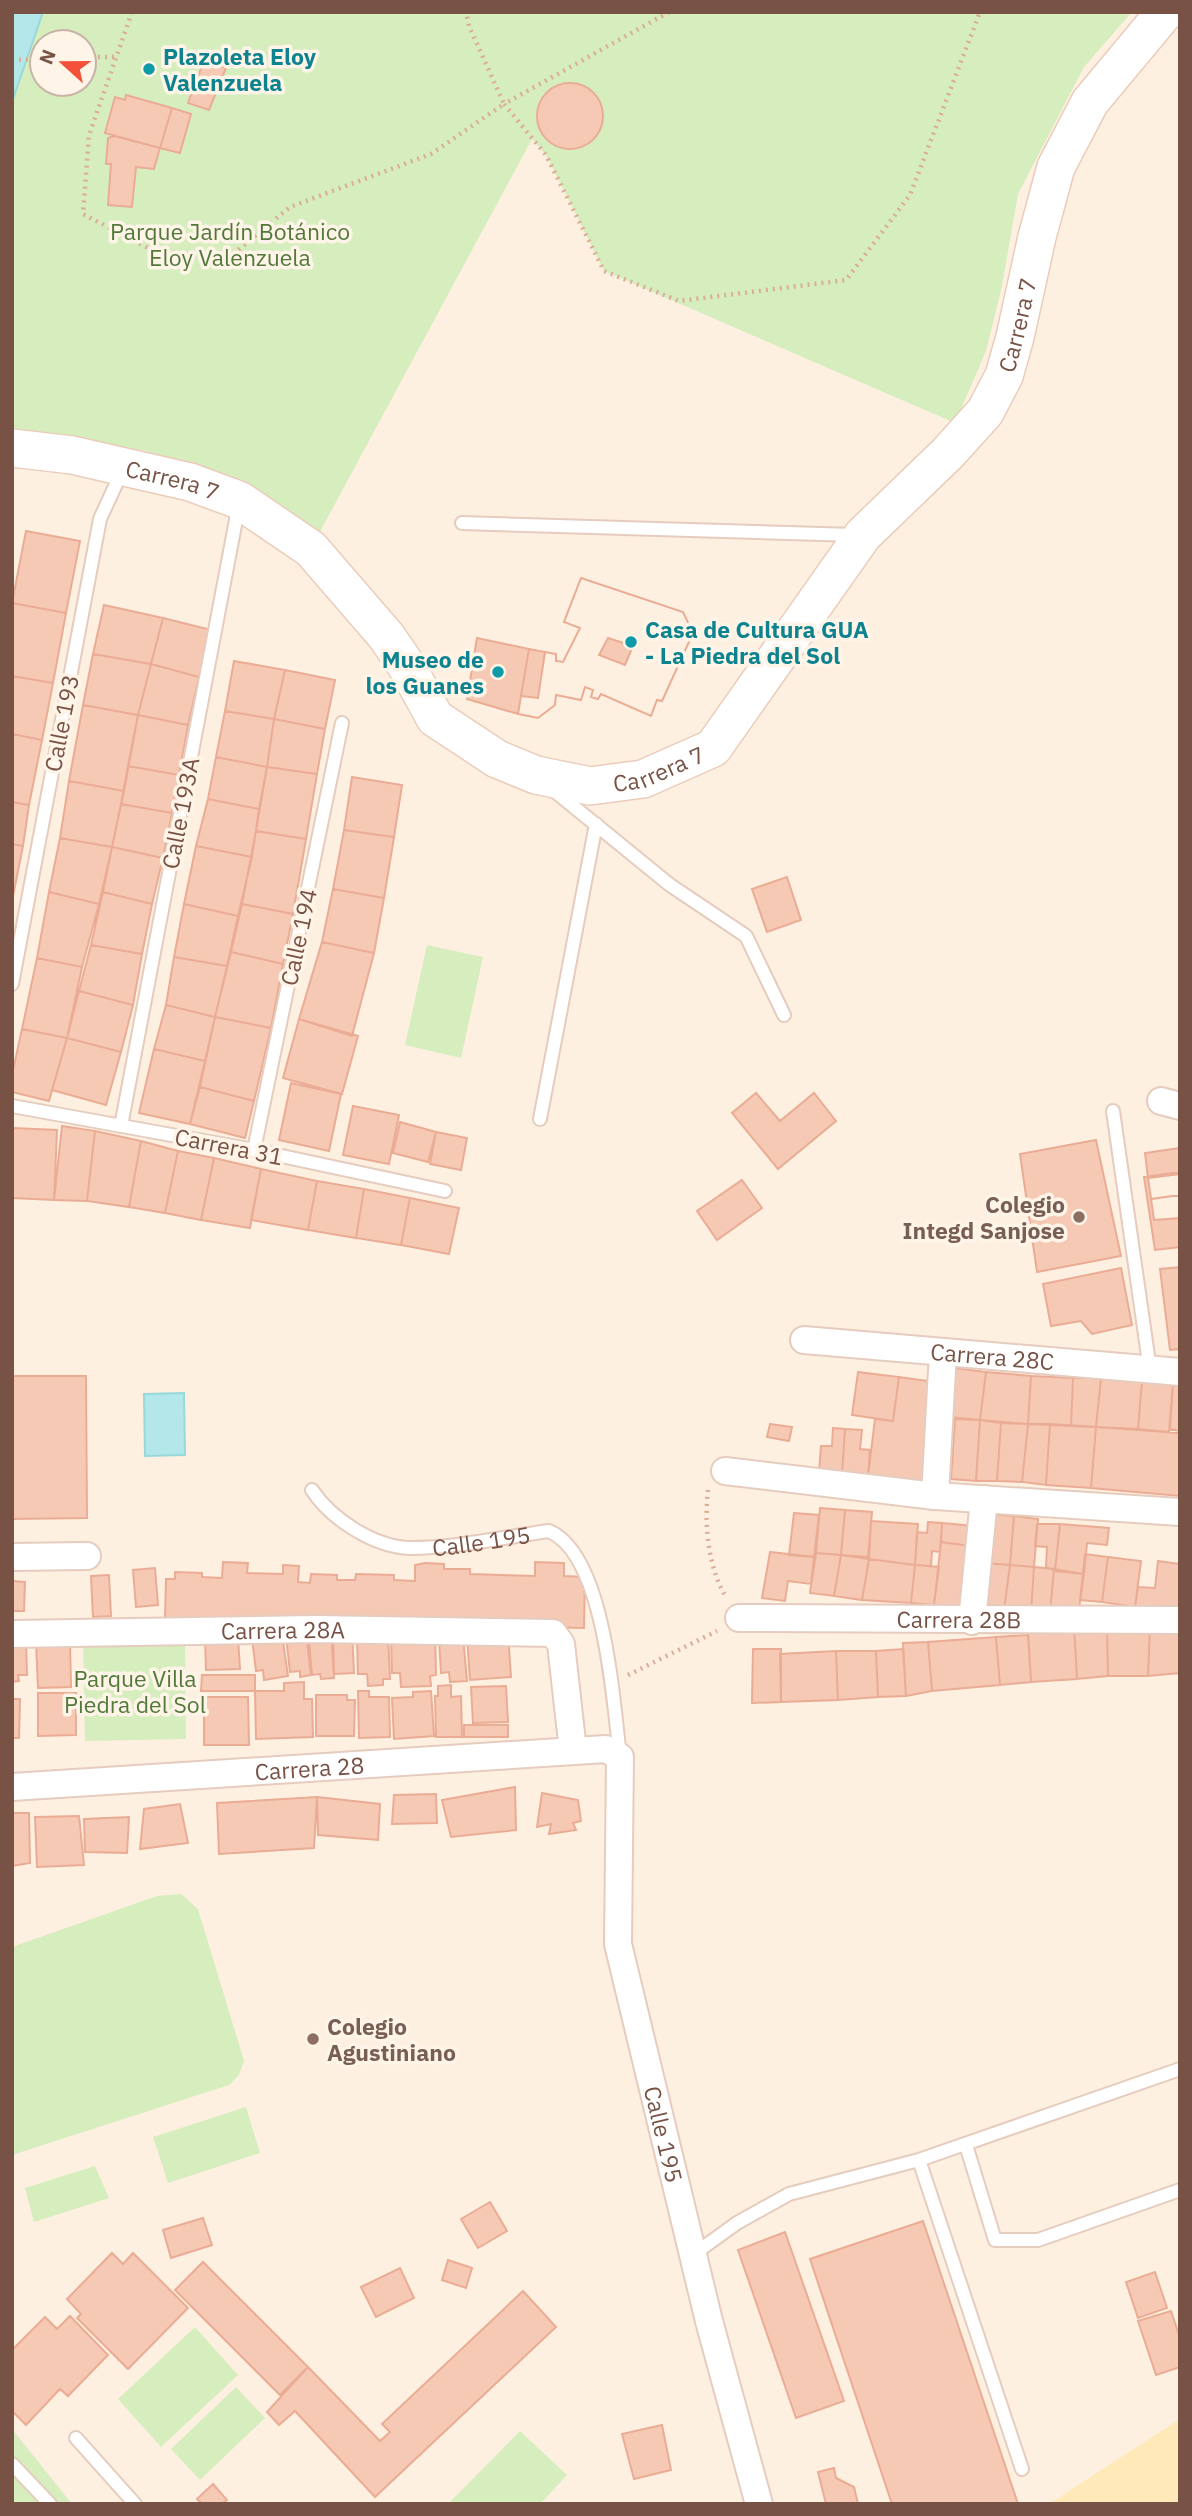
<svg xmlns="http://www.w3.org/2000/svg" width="1192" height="2516" viewBox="0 0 1192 2516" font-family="'IBM Plex Sans',sans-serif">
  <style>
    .green { fill: #d6edbe; fill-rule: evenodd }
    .sand { fill: #ffe9b9 }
    .water { fill: #b3e7e9; stroke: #98d8dc; stroke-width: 2 }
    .building { fill: #f6c9b5; stroke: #eaac94; stroke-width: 2; fill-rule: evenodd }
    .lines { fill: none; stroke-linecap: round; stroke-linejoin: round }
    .lane-casing { stroke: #e5ccbe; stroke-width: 16 }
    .street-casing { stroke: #e5ccbe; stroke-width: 30 }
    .secondary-casing { stroke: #ebccbb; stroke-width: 40 }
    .path { stroke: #dbac99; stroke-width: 4.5; stroke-dasharray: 2 5; stroke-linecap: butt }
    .lane { stroke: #fff; stroke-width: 12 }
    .street { stroke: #fff; stroke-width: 26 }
    .secondary { stroke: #fff; stroke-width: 37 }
    .culture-dot { fill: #0f9aa8; stroke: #fff4e8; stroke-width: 2.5 }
    .education-dot { fill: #8d6e63; stroke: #fff4e8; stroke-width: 2.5 }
    .labels { text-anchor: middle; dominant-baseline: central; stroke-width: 7; stroke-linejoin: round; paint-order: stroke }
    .culture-label { font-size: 23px; font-weight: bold; fill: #0d838f; stroke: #fff4e8; text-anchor: start }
    .park-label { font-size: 23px; fill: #52793a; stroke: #fff4e8 }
    .street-label { font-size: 23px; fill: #775245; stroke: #fff4e8 }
    .education-label { font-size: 23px; font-weight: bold; fill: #785e54; stroke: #fff4e8; text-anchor: end }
  </style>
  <rect width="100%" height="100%" fill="#fef0e0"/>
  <path class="green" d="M12 12H1132L1084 67 1018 194 1002 286 986 351 955 423 604 271 546 155 532 139 316 539 246 481 142 450 12 429ZM42 42H84V84H42Z
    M427 945 483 957 461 1058 405 1045Z
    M185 1641 186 1739 85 1741 83 1643Z
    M181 1894 198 1909 244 2061 239 2075 229 2085 12 2155V1947L157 1896Z
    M246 2107 260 2153 168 2183 153 2137Z
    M95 2166 109 2198 34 2222 25 2188Z
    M195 2327 238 2375 161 2447 118 2399Z
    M236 2387 265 2418 200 2480 171 2449Z
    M12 2429 72 2504H12Z
    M520 2431 567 2475 540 2504H448Z"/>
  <path class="sand" d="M1180 2419V2504H1049Z"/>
  <path class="water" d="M12 12H43L12 102Z
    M184 1393 185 1455 145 1456 144 1394Z"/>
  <path class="building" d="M204 61 226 68 209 110 188 103Z
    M537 116a33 33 0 1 1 66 0a33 33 0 1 1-66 0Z
    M126 95 172 108 160 148 105 133 115 97 125 100Z
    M172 108 191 114 180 153 160 148Z
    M114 136 160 148 154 169 136 167 132 207 108 205 111 164H106L108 138Z
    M26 531 80 541 66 613 12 603Z
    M581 578 683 612 693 633 662 701 657 700 651 716 601 694 598 699 591 697 593 690 585 687 581 700 556 695 555 705 538 718 518 714 521 696 538 698 545 652 556 654V661L563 662 580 628 564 622ZM608 638 633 646 625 665 599 655Z
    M581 578 683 612 693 633 662 701 657 700 651 716 601 694 598 699 591 697 593 690 585 687 581 700 556 695 555 705 538 718 518 714 521 696 538 698 545 652 556 654V661L563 662 580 628 564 622Z
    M12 603 66 613 53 683 12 676Z
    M104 605 163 618 151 664 93 654Z
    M163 618 211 630 199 677 151 664Z
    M477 638 529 649 518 714 467 699Z
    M529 649 545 652 538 698 521 696Z
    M93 654 151 664 138 715 83 705Z
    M234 661 285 670 274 719 225 711Z
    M151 664 199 677 188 725 138 715Z
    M285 670 335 680 325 729 274 719Z
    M12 676 53 683 42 740 12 734Z
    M83 705 138 715 124 791 69 781Z
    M225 711 274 719 267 767 216 757Z
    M138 715 188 725 179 775 128 766Z
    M274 719 325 729 317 774 267 767Z
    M12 734 42 740 29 805 12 802Z
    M216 757 267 767 259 809 208 799Z
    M128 766 179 775 172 813 121 804Z
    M267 767 317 774 306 839 256 831Z
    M352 777 402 785 394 837 344 830Z
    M69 781 124 791 112 847 60 838Z
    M208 799 259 809 252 857 196 846Z
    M12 802 29 805 23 846 12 844Z
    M121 804 172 813 163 858 112 847Z
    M344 830 394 837 384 898 333 889Z
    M256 831 306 839 293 914 242 904Z
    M60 838 112 847 99 904 49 892Z
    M12 844 23 846 12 901Z
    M196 846 252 857 238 916 184 904Z
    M112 847 163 858 152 904 103 892Z
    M787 877 801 920 767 932 752 889Z
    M333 889 384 898 374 953 322 942Z
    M49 892 99 904 82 967 37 958Z
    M103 892 152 904 142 954 91 945Z
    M184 904 238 916 227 966 174 957Z
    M242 904 293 914 283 964 231 952Z
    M322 942 374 953 352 1036 299 1019Z
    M91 945 142 954 133 1005 79 991Z
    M231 952 283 964 271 1028 215 1017Z
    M174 957 227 966 215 1017 166 1005Z
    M37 958 82 967 67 1038 22 1029Z
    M79 991 133 1005 121 1052 67 1038Z
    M166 1005 215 1017 205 1061 154 1049Z
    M215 1017 271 1028 254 1101 200 1087Z
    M299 1019 358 1036 342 1094 283 1078Z
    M22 1029 67 1038 49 1101 12 1092V1075Z
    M67 1038 121 1052 106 1105 52 1090Z
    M154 1049 205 1061 190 1124 139 1113Z
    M291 1083 341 1094 329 1151 279 1140Z
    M200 1087 254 1101 245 1138 190 1124Z
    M756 1093 780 1121 814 1093 836 1121 778 1169 732 1113Z
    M353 1106 399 1115 389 1164 343 1155Z
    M400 1122 436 1132 428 1162 393 1153Z
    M62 1126 95 1131 87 1201 54 1200Z
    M12 1128 57 1130 54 1200 12 1198Z
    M95 1131 141 1141 129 1207 87 1201Z
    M436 1132 467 1138 461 1170 430 1164Z
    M1096 1140 1121 1256 1037 1272 1020 1154Z
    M141 1141 178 1151 165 1213 129 1207Z
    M1180 1148V1174L1148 1178 1145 1153Z
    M178 1151 214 1158 201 1220 165 1213Z
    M214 1158 261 1169 250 1228 201 1220Z
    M261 1169 317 1181 308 1230 251 1220Z
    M1180 1172V1247L1155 1250 1144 1177Z
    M1180 1174V1195L1151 1199 1148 1178Z
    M742 1180 762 1208 717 1240 697 1211Z
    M317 1181 364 1189 356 1238 308 1230Z
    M364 1189 410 1198 401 1245 356 1238Z
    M1180 1195V1218L1154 1220 1151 1199Z
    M410 1198 459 1208 449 1254 401 1245Z
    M1180 1267V1349L1170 1350 1160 1269Z
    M1121 1268 1132 1325 1092 1334 1081 1321 1051 1326 1043 1284Z
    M955 1368 986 1372 980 1420 949 1417Z
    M858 1372 899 1377 893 1421 852 1415Z
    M986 1372 1031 1376 1028 1424 980 1420Z
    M12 1376H86L87 1518 12 1519Z
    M1031 1376 1073 1378 1071 1426 1028 1424Z
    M899 1377 935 1382 922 1483 868 1476 875 1419 893 1421Z
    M1073 1378H1101L1096 1427 1071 1426Z
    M1101 1378 1142 1381 1138 1429 1096 1427Z
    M1142 1381 1173 1383 1169 1432 1138 1429Z
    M1173 1383H1180V1431L1170 1429Z
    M955 1419 980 1420 976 1481 951 1479Z
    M980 1420 1001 1423 997 1481H976Z
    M1001 1423 1028 1424 1022 1482 997 1481Z
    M770 1424 792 1427 789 1441 767 1437Z
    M1028 1424H1050L1046 1485 1022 1482Z
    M1050 1424 1096 1427 1091 1488 1046 1485Z
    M1096 1427 1180 1433V1496L1091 1488Z
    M833 1428 845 1429 842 1474 819 1472 821 1446H832Z
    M845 1429 862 1430 860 1449 870 1450 868 1476 842 1474Z
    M820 1508 845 1510 841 1555 816 1553Z
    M845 1510 872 1512 868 1557 841 1555Z
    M794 1513 819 1515 814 1557 789 1555Z
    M989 1514 1014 1516 1010 1565 984 1563Z
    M1014 1516 1038 1519 1034 1567 1010 1565Z
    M871 1521 918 1524 915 1565 869 1559Z
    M928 1522 942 1523 940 1552 932 1551 931 1566 915 1565 917 1532 927 1533Z
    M942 1523 973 1526 970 1546 941 1542Z
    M1037 1524H1060L1055 1571 1046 1567 1047 1547 1035 1546Z
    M1060 1524 1109 1528 1107 1545 1087 1543 1084 1574 1055 1571Z
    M941 1542 970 1546 961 1608 934 1605Z
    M770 1552 814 1557 811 1584 788 1581 785 1601 762 1598Z
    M816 1553 841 1555 834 1596 810 1593Z
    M1085 1554 1108 1557 1102 1602 1080 1600Z
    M841 1555 869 1559 862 1600 834 1596Z
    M1108 1557 1141 1561 1135 1607 1102 1602Z
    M869 1559 915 1565 911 1603 862 1600Z
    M1158 1561 1180 1564V1612L1135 1607 1138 1587 1155 1588Z
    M223 1562 248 1563 247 1573 283 1574V1565L299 1566 298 1582 310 1583 311 1574 337 1575V1580H355L356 1574 394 1575V1580L415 1581V1565L425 1563 444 1564V1569H470V1574L535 1576V1562L564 1563V1576L585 1577 584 1628 165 1619 166 1579H175V1572L202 1573V1577L222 1578Z
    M984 1563 1010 1565 1004 1610 980 1608Z
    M915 1565 939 1567 934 1605 911 1603Z
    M1010 1565 1034 1567 1031 1612 1004 1610Z
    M1034 1567 1054 1569 1050 1613 1031 1612Z
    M155 1568 158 1605 136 1607 133 1570Z
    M1054 1569 1084 1574 1078 1616 1050 1613Z
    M109 1575 111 1616 93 1617 91 1576Z
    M12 1581 25 1582 24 1611H12Z
    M1074 1626H1107L1108 1676 1077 1679Z
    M1074 1626 1077 1679 1031 1682 1028 1629Z
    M1107 1626H1150L1148 1676H1108Z
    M1150 1626 1180 1629V1673L1148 1676Z
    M331 1632 334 1678 321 1679 320 1674 312 1675 309 1642H313V1633Z
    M352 1632 354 1673 334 1674 333 1633Z
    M306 1633 311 1675 300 1677V1671L290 1672 286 1636Z
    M435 1633 436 1675 430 1676 431 1686 401 1687 400 1673H392L391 1635Z
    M388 1634 390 1679H383V1685L368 1686 367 1674H358L357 1636Z
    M508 1634 511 1677 470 1680 467 1637Z
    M282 1635 288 1676 264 1680 263 1670 256 1671 252 1638 262 1636 263 1644 272 1643Z
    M1028 1635 1031 1682 1000 1685 996 1637Z
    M463 1636 467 1681 450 1682 449 1672 441 1673 439 1638Z
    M238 1637 240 1669 206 1670 205 1639Z
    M996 1637 1000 1685 932 1691 928 1642Z
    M70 1640 71 1687 38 1688 36 1642Z
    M928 1642 932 1691 906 1696 903 1643Z
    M26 1643 27 1675H18L19 1681 12 1682V1644Z
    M753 1649H781V1702L752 1703Z
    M903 1649 906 1696 878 1697 876 1651Z
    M836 1651H876L878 1697 838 1700Z
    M836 1651 838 1700 781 1702 780 1654Z
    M202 1675H255V1691H201Z
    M304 1682V1699H312L313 1737 256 1739 255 1691H284V1683Z
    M451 1685V1697L461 1696 462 1737H436L435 1696H438V1686Z
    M506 1686 508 1722 473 1723 471 1687Z
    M358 1691H369V1697H389L390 1737 359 1738Z
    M431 1691 434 1736 394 1739 392 1698 413 1697V1692Z
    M38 1693H76V1735L38 1736Z
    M316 1695H347V1700H355L354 1736H316Z
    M204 1697H248L249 1745H204Z
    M12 1699H20L19 1738H12Z
    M464 1725H508V1737H464Z
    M515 1787 516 1830 451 1837 442 1800Z
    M542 1793 578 1800 581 1821 573 1823 576 1830 549 1834 551 1824 537 1827Z
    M436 1794 437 1823 392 1824 394 1795Z
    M317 1797 314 1848 219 1854 217 1803Z
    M317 1797 380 1804 378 1840 318 1835Z
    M180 1804 188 1843 140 1849 144 1809Z
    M12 1813H29L30 1863 12 1866Z
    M79 1816 84 1865 37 1867 35 1817Z
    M129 1817 127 1853 85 1852 84 1819Z
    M490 2202 507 2231 478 2248 461 2219Z
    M203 2218 212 2245 171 2258 163 2230Z
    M923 2221 1018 2504H892L810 2259Z
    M785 2232 844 2401 796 2418 738 2250Z
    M112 2253 123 2264 133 2253 188 2308 128 2369 77 2318 81 2314 67 2299Z
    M448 2260 472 2268 466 2288 442 2280Z
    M203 2262 308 2367 280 2395 175 2290Z
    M400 2268 414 2298 376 2317 361 2287Z
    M1155 2272 1167 2308 1138 2318 1126 2282Z
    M523 2291 556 2327 375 2497 295 2411 279 2425 267 2412 308 2367 380 2441 390 2432 382 2424Z
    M1171 2311 1180 2338V2367L1156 2375 1138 2321Z
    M70 2316 108 2355 68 2396 60 2389 26 2425 12 2411V2350L45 2317 57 2329Z
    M662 2425 671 2470 634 2479 622 2434Z
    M834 2468 836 2478 854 2487 858 2504H826L818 2472Z
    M213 2484 227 2500 222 2504H202L197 2499Z"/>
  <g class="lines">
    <g class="lane-casing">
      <g id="lane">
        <path d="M462 523 855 535"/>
        <path d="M552 789 670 885 746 936 784 1015"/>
        <path d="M12 984 100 519 123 469"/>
        <path d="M12 1106 254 1150 445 1191"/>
        <path d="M1113 1111 1150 1370"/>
        <path d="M540 1119 596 824"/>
        <path d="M121 1126 239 504"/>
        <path d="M254 1150 342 723"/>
        <path id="s1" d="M312 1490C331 1519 374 1547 410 1548 456 1548 504 1537 549 1531 605 1555 613 1701 620 1756"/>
        <path d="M966 2145 995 2240H1038L1180 2190"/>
        <path d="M919 2160 1180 2069"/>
        <path d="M694 2254 737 2223 789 2194 919 2160 1022 2469"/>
        <path d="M76 2438 135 2504"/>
        <path d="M12 2464 50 2504"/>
      </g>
    </g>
    <g class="street-casing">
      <g id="street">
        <path d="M1161 1101 1180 1106"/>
        <path id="s2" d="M804 1340 1180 1372"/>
        <path d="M725 1471 935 1496 1180 1512"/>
        <path d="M935 1496 943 1352"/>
        <path d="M12 1557 87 1556"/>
        <path id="s3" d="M739 1618 1180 1620"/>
        <path d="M972 1621 984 1499"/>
        <path id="s4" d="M12 1634 315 1629 553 1633 561 1644 573 1751"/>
        <path id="s5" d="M12 1787 606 1749 620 1757 618 1944 709 2321 759 2504"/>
      </g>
    </g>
    <g class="secondary-casing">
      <g id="secondary">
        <path id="s6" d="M12 448 72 455 190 482 239 500 311 549 387 637 406 665 435 718 497 759 536 775 590 786 643 779 713 748 863 535 948 453 985 412 1004 376 1015 337 1037 237 1056 167 1090 102 1165 12"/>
      </g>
    </g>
    <path class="path" d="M132 12 89 135 83 214 150 249 226 260 290 207 431 154 504 104 469 26 466 12
      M669 12 504 104 546 155 604 271 679 301 846 280 910 195 980 12
      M84 57H114
      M12 60 42 59
      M708 1490C704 1523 708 1568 726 1597
      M628 1675 717 1631"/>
    <use href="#lane" class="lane"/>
    <use href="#street" class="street"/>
    <use href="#secondary" class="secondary"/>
  </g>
  <g class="culture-dot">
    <circle cx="149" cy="69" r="7"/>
    <circle cx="631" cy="642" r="7"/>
    <circle cx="498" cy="672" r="7"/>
  </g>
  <g class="education-dot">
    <circle cx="1079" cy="1217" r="7"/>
    <circle cx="313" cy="2039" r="7"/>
  </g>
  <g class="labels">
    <g class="culture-label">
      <text x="163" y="56">Plazoleta Eloy<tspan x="163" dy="26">Valenzuela</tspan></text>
      <text x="645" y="629">Casa de Cultura GUA<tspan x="645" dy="26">- La Piedra del Sol</tspan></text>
      <text x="484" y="659" text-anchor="end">Museo de<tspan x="484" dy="26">los Guanes</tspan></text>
    </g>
    <g class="park-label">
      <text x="230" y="231">Parque Jardín Botánico<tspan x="230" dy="26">Eloy Valenzuela</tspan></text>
      <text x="135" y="1678">Parque Villa<tspan x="135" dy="26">Piedra del Sol</tspan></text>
    </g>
    <g class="street-label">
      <text stroke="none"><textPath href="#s6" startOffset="1360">Carrera 7</textPath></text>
      <text stroke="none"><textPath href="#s6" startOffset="164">Carrera 7</textPath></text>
      <text transform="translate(61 723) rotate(-79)">Calle 193</text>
      <text stroke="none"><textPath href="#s6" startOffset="774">Carrera 7</textPath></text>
      <text transform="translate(180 813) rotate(-79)">Calle 193A</text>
      <text transform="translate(298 937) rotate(-78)">Calle 194</text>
      <text transform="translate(229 1146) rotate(11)">Carrera 31</text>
      <text stroke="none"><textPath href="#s2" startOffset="189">Carrera 28C</textPath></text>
      <text stroke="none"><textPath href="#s1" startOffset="189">Calle 195</textPath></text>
      <text stroke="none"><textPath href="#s3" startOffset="220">Carrera 28B</textPath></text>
      <text stroke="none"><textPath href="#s4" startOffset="271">Carrera 28A</textPath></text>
      <text stroke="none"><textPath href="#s5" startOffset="298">Carrera 28</textPath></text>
      <text stroke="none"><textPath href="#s5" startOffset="994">Calle 195</textPath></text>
    </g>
    <g class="education-label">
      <text x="1065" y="1204">Colegio<tspan x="1065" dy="26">Integd Sanjose</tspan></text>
      <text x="327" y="2026" text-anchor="start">Colegio<tspan x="327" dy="26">Agustiniano</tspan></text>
    </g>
  </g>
  <rect width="1192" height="2516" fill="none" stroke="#775245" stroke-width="28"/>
  <g transform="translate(63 63) rotate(291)"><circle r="33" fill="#fff4e8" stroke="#c9b3a7" stroke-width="2"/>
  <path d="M0-5L12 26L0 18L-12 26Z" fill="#f4503a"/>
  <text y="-10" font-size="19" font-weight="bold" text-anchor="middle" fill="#775245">N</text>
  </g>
</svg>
